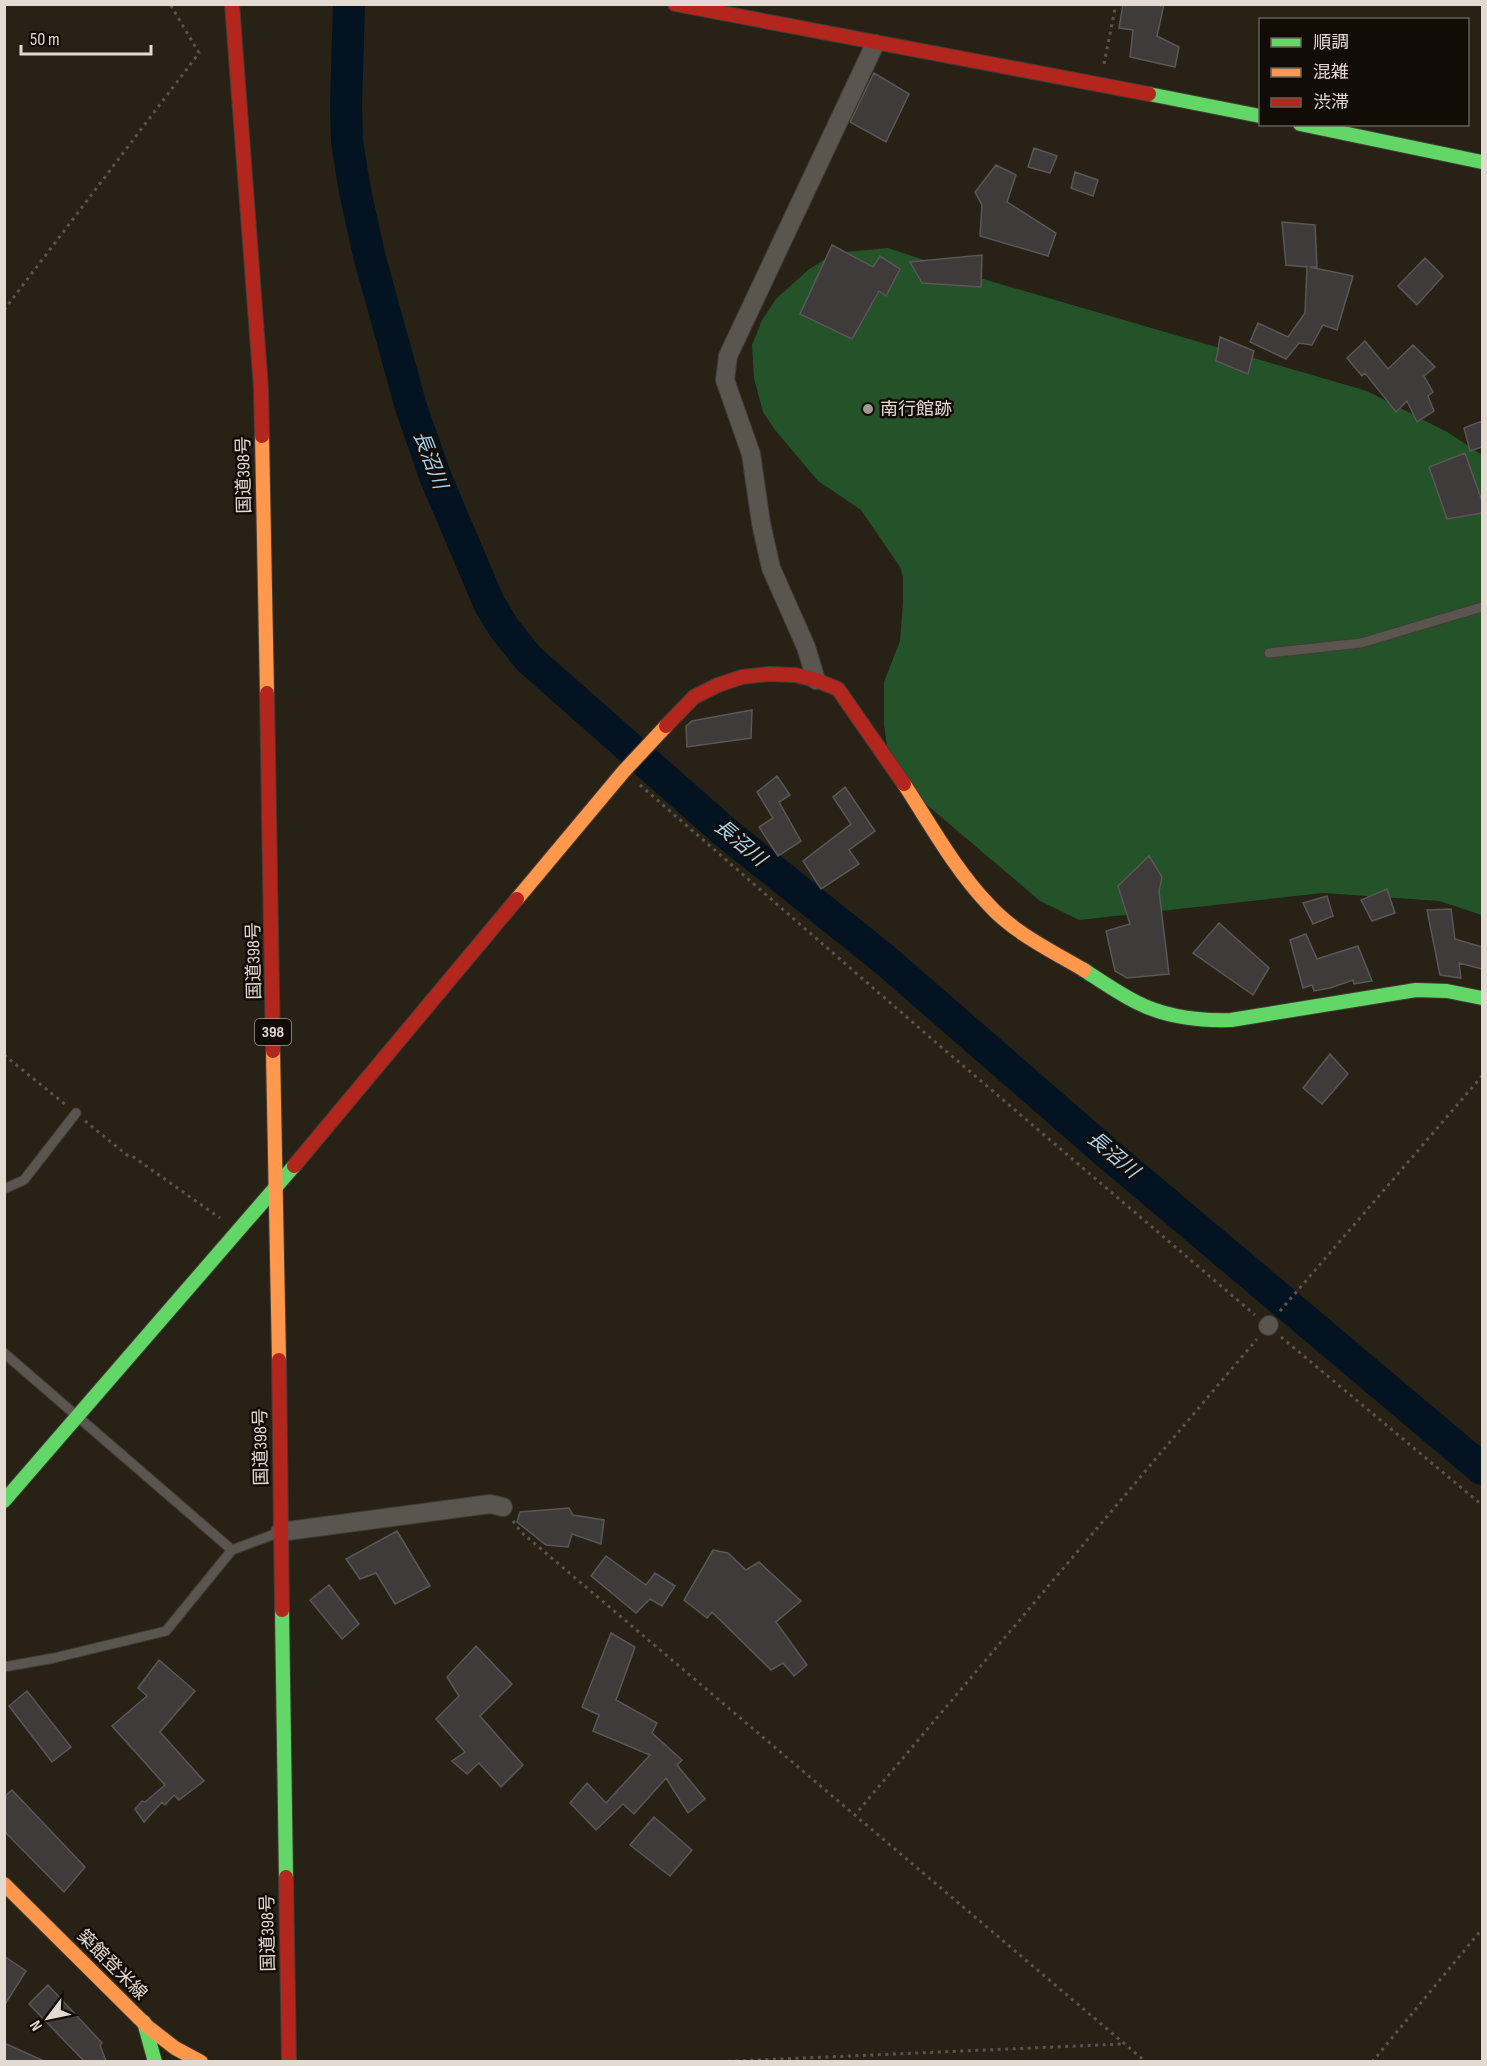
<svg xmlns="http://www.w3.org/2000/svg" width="1487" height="2066" viewBox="0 0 1487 2066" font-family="'Sofia Sans Condensed','Noto Sans JP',sans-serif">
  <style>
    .green { fill: #245229 }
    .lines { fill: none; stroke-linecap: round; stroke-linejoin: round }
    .river { stroke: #041321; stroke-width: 32 }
    .building { fill: #3f3b3b; stroke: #5b5757; stroke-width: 1.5 }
    .lane-casing { stroke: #413d35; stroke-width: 11 }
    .street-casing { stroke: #413d35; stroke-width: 20 }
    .fast-casing { stroke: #413d35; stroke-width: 16 }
    .slow-casing { stroke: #413d35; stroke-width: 16 }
    .jam-casing { stroke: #413d35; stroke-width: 16 }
    .path { stroke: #59554e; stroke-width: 3; stroke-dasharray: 3 4.5; stroke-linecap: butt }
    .lane { stroke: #5a554e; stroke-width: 9 }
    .street { stroke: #5a554e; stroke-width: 18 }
    .fast { stroke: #63d668; stroke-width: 14 }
    .slow { stroke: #ff974d; stroke-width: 14 }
    .jam { stroke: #b3261e; stroke-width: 14 }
    .poi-dot { fill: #a19a90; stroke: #110c06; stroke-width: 2 }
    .labels { text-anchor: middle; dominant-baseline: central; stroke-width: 5; stroke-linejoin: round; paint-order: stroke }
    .shield { fill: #110c06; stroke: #a49d94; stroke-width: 1.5 }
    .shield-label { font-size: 16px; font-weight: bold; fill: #e3dbd1 }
    .poi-label { font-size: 18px; fill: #e3dbd1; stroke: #110c06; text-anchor: start }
    .street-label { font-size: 18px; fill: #e3dbd1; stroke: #110c06 }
    .water-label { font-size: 20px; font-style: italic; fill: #aad1ef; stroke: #110c06 }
  </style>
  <rect width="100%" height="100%" fill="#272116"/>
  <path class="green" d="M888 248 966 274 1367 391 1449 433 1482 455V915L1439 901 1323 893 1079 920 1040 901 907 788 889 759 884 725V682L900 641 903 602V577L900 567 861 510 818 481 775 430 763 412 754 378 752 345 762 320 776 299 808 270 835 253Z"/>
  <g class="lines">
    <path class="river" d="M349 4 346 105 347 141 354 186 369 255 411 407 435 476 489 603 504 628 529 659 725 832 884 959 1107 1153 1482 1469"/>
  </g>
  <path class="building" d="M1123 4H1164L1157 36 1179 47 1175 67 1130 57 1133 30 1119 28Z
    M874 73 909 94 886 142 850 122Z
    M1034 148 1057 156 1050 173 1028 167Z
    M996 165 1016 175 1007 202 1056 233 1048 256 980 236 982 205 975 192Z
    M1075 172 1098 180 1093 196 1071 188Z
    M1282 222 1315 225 1317 267H1310L1353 276 1337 330 1323 325 1312 345 1299 343 1286 359 1250 342 1258 323 1288 337 1305 313 1307 267 1286 265Z
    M832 245 873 267 880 256 900 269 886 296 879 291 852 339 800 314Z
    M982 255 981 287 922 283 910 262Z
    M1425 258 1443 276 1417 305 1398 286Z
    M1220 337 1254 351 1248 374 1216 361Z
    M1365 341 1388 369 1413 345 1435 367 1424 376 1433 392 1428 396 1434 411 1417 422 1407 401 1396 412 1365 373 1362 376 1347 358Z
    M1482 421V447L1470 451 1464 428Z
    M1465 453 1482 501V513L1447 519 1429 467Z
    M752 710 751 738 687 747 686 726 692 721Z
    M777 776 790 795 779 802 801 841 778 856 759 827 773 818 757 792Z
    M845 787 875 831 849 850 859 864 821 889 803 861 851 824 833 797Z
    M1149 856 1162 877 1159 891 1169 974 1127 978 1115 971 1106 931 1130 924 1118 886Z
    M1387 889 1395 913 1372 921 1361 900Z
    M1327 896 1333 916 1313 924 1303 903Z
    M1451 909 1455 939 1482 947V969L1459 963 1461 978 1440 975 1427 910Z
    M1219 923 1269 968 1253 995 1193 953Z
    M1306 934 1317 959 1358 946 1372 981 1354 984 1353 980 1330 988 1314 991 1312 985 1303 988 1290 940Z
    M1330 1054 1348 1074 1322 1104 1303 1088Z
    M569 1508 573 1515 604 1520 601 1544 572 1534 568 1547 546 1545 517 1522 520 1512Z
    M397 1531 430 1586 395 1604 376 1573 360 1579 346 1559Z
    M713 1550 728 1553 746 1570 759 1562 801 1601 776 1622 807 1665 794 1676 783 1663 771 1670 712 1612 707 1618 684 1600Z
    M606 1556 646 1585 655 1573 675 1586 662 1606 650 1599 636 1613 591 1576Z
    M329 1585 359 1624 342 1639 310 1600Z
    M611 1633 635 1647 616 1700 657 1723 652 1733 682 1760 677 1765 705 1799 688 1813 666 1778 634 1814 623 1804 596 1830 570 1803 587 1783 606 1803 650 1755 593 1731 599 1715 582 1707Z
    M476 1646 512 1684 480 1716 523 1765 501 1787 479 1763 467 1774 452 1761 465 1752 436 1719 459 1696 447 1677Z
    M159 1660 195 1691 160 1732 204 1781 179 1800 174 1795 165 1805 162 1802 144 1822 135 1809 142 1801 145 1802 165 1785 112 1726 147 1696 138 1688Z
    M27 1691 71 1747 52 1762 9 1706Z
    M12 1790 85 1867 64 1892 4 1831V1797Z
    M654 1817 692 1850 670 1876 630 1845Z
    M4 1956 26 1971 4 2006Z
    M48 1985 102 2043 100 2045 106 2061H84L29 2004Z
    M4 2043 44 2061H4Z"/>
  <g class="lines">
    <g class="lane-casing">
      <path id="lane" d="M1269 653 1361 643 1482 607
        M4 1189 24 1180 76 1113
        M4 1353 232 1550
        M4 1667 54 1658 166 1631 232 1550 275 1534"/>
    </g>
    <g class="street-casing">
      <path id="street" d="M816 680 806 647 771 568 761 523 751 454 725 380 728 356 875 44
        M1268 1326 1269 1325
        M280 1532 490 1504 503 1507"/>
    </g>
    <g class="fast-casing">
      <path id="fast" d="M1149 94 1260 116
        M1300 124 1482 162
        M1084 970C1101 981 1118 993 1136 1002 1165 1017 1199 1021 1231 1020L1416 990 1447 991 1482 998
        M4 1501 294 1166
        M282 1610 286 1877
        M144 2022 155 2062"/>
    </g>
    <g class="slow-casing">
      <path id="slow" d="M262 436 267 693
        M904 784C930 824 956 871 989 905 1014 933 1052 951 1084 970
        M517 899 624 771 666 726
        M273 1051 279 1360
        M4 1884 148 2027 175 2048 201 2062"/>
    </g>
    <g class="jam-casing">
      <path id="jam" d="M232 4 261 388 262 436
        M675 4 1149 94
        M267 693 273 1051
        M666 726 694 697 718 685 742 677 769 674 795 675 816 680 838 689 904 784
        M294 1166 517 899
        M279 1360 282 1610
        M286 1877 289 2062"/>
    </g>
    <path class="path" d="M1104 64 1116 4
      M4 310 199 53 170 4
      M640 785 933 1040 1255 1315
      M4 1055 66 1105
      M85 1121 127 1155 132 1156 220 1218
      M1280 1311 1482 1076
      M1281 1337 1482 1505
      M513 1521 521 1532 1146 2062
      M854 1816 1257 1339
      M713 2062 1122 2044
      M1372 2062 1482 1929"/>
    <use href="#lane" class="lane"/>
    <use href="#street" class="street"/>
    <use href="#fast" class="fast"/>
    <use href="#slow" class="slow"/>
    <use href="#jam" class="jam"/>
  </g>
  <circle class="poi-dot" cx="868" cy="409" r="6"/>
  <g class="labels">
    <rect class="shield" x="255" y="1019" width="36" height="26" rx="4.5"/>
    <g class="shield-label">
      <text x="273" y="1032">398</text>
    </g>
    <g class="poi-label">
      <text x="880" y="409">南行館跡</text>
    </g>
    <g class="street-label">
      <text transform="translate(244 475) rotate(-91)">国道398号</text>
      <text transform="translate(254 961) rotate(-91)">国道398号</text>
      <text transform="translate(261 1447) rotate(-91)">国道398号</text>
      <text transform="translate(268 1933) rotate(-91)">国道398号</text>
      <text transform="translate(112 1965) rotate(45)">築館登米線</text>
    </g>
    <g class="water-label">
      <text transform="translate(430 460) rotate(69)">長沼川</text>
      <text transform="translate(740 843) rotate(40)">長沼川</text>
      <text transform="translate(1113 1155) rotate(40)">長沼川</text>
    </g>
  </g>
  <rect width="1487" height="2066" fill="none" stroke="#e3dbd1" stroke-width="12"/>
  <rect x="1259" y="18" width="210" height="108" fill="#110c06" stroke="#655f57" stroke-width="1.5"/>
  <rect x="1271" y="38" width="30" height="9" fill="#63d668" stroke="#655f57" stroke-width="1.5"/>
  <text x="1313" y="48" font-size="18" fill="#e3dbd1">順調</text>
  <rect x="1271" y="68" width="30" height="9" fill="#ff974d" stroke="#655f57" stroke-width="1.5"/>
  <text x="1313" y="78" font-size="18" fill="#e3dbd1">混雑</text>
  <rect x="1271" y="98" width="30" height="9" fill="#b3261e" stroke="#655f57" stroke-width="1.5"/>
  <text x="1313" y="108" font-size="18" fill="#e3dbd1">渋滞</text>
  <g transform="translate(48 2018) rotate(238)" stroke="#110c06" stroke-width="4.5" paint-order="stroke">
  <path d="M0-4.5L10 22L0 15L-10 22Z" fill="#e3dbd1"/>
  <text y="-9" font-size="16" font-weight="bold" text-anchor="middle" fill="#e3dbd1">N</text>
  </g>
  <path d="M21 45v9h130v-9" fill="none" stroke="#e3dbd1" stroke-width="3"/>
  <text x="30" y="45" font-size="18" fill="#e3dbd1" stroke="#110c06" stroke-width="4.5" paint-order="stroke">50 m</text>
</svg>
